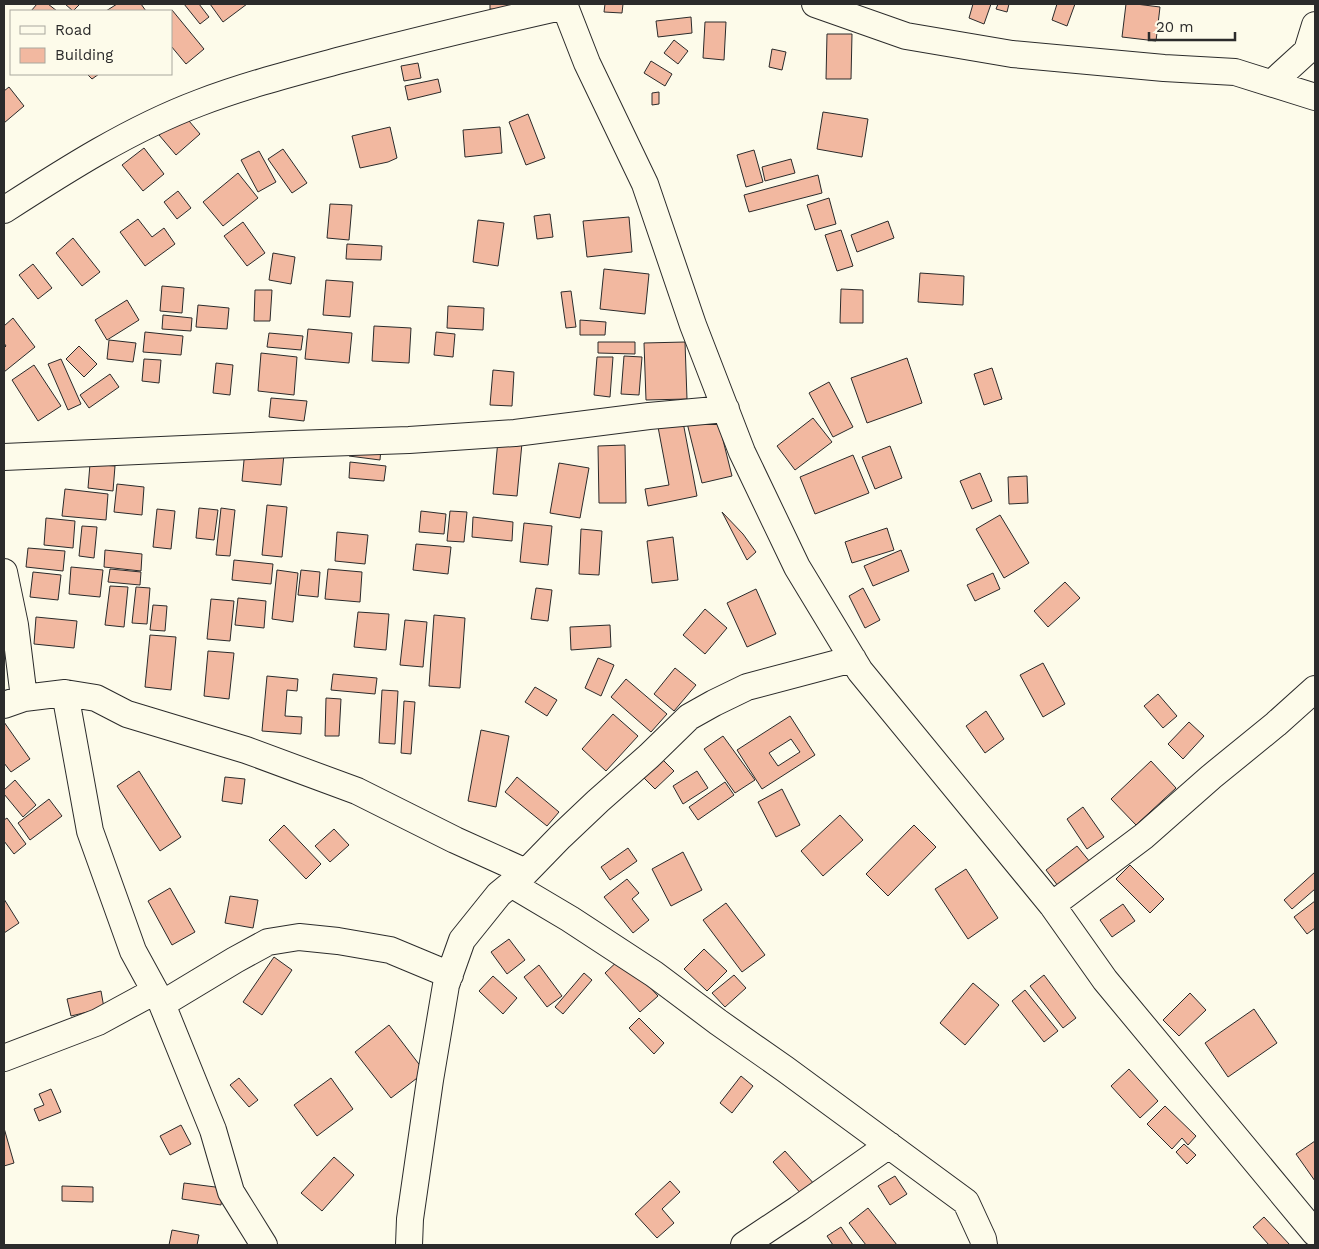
<svg xmlns="http://www.w3.org/2000/svg" width="1319" height="1249" viewBox="0 0 1319 1249" font-family="'Work Sans',sans-serif">
  <style>
    .building { fill: #f2b8a0; stroke: #2b2b2b; fill-rule: evenodd }
    .lines { fill: none; stroke-linecap: round; stroke-linejoin: round }
    .minor-casing { stroke: #2b2b2b; stroke-width: 28 }
    .minor { stroke: #fdfbea; stroke-width: 26 }
  </style>
  <rect width="100%" height="100%" fill="#fdfbea"/>
  <path class="building" d="M37 4H48L57 11H31Z
    M65 4H80L73 11Z
    M117 4H141L146 11H106Z
    M184 4H199L209 17 200 24Z
    M210 4H247L223 22Z
    M490 4H512L511 11 490 9Z
    M605 4H623L622 13 604 12Z
    M973 4H991L984 24 969 18Z
    M998 4H1009L1007 12 996 9Z
    M1057 4H1075L1067 26 1052 20Z
    M1126 4H1136L1160 7 1156 41 1122 37Z
    M172 10 204 49 186 64 171 46V11Z
    M691 17 692 33 658 37 656 21Z
    M705 22H726L724 60 703 58Z
    M827 34H852L851 79H826Z
    M674 40 688 51 678 64 664 53Z
    M772 49 786 52 782 70 769 67Z
    M651 61 672 74 665 86 644 73Z
    M418 63 421 78 404 81 401 66Z
    M87 74H99L92 79Z
    M438 79 441 92 408 100 405 86Z
    M9 87 24 106 4 123V91Z
    M659 92V104L652 105V93Z
    M823 112 868 119 862 157 817 149Z
    M528 114 545 158 526 165 509 122Z
    M184 115 200 134 176 155 159 135Z
    M390 127 397 158 388 162 360 168 352 136Z
    M500 127 502 153 465 157 463 130Z
    M144 148 164 174 143 191 122 165Z
    M283 149 307 183 292 193 268 159Z
    M754 150 763 182 746 187 737 155Z
    M259 151 276 182 258 192 241 160Z
    M791 159 795 173 765 181 762 167Z
    M238 173 258 198 223 226 203 202Z
    M818 175 822 193 749 212 744 195Z
    M178 191 191 208 177 219 164 202Z
    M829 198 836 224 815 230 807 205Z
    M330 204 352 205 349 240 327 238Z
    M550 214 553 237 537 239 534 216Z
    M629 217 632 252 587 257 583 221Z
    M138 219 152 237 164 228 175 244 145 266 120 232Z
    M478 220 504 223 498 266 473 262Z
    M888 221 894 238 857 252 851 235Z
    M243 222 265 253 247 266 224 236Z
    M841 230 853 266 837 271 825 235Z
    M73 238 100 272 82 286 56 253Z
    M347 244 382 246 381 260 346 259Z
    M273 253 295 257 291 284 269 280Z
    M33 264 52 288 38 299 19 275Z
    M604 269 649 274 645 314 600 309Z
    M920 273 964 276 963 305 918 302Z
    M326 280 353 282 350 317 323 315Z
    M162 286 184 288 182 313 160 311Z
    M841 289 863 290V323H840Z
    M255 290H272L270 321H254Z
    M571 291 576 327 566 328 561 292Z
    M127 300 139 320 107 340 95 320Z
    M198 305 229 308 227 329 196 327Z
    M448 306 484 308 483 330 447 328Z
    M163 315 192 318 191 331 162 329Z
    M13 318 35 347 4 372V348L6 346 4 343V326Z
    M580 320 606 322 605 335H580Z
    M374 326 411 328 409 363 372 361Z
    M308 329 352 333 349 363 305 359Z
    M145 332 183 336 181 355 143 352Z
    M436 332 455 334 453 357 434 355Z
    M269 333 303 336 301 350 267 347Z
    M109 340 136 343 133 362 107 359Z
    M598 342H635V354L598 353Z
    M685 342 687 399 646 400 644 343Z
    M79 346 97 364 84 377 66 359Z
    M261 353 297 357 294 395 258 391Z
    M624 356 642 357 639 395 621 394Z
    M597 357H613L610 397 594 395Z
    M907 358 922 403 867 423 851 378Z
    M61 359 81 404 68 410 48 364Z
    M144 359 161 360 159 383 142 381Z
    M216 363 233 365 230 395 213 393Z
    M34 365 61 406 38 421 12 380Z
    M992 368 1002 399 984 405 974 374Z
    M493 370 514 372 512 406 490 405Z
    M110 374 119 387 89 408 80 395Z
    M829 382 853 427 833 437 809 393Z
    M271 398 307 401 304 421 269 417Z
    M716 412 732 476 702 483 686 419Z
    M813 418 832 442 795 470 777 446Z
    M683 422 697 496 648 506 645 489 669 485 658 427Z
    M498 440 522 443 517 496 493 494Z
    M349 445 381 448 380 460 349 456Z
    M625 445 626 503H599L598 446Z
    M890 446 902 478 875 489 862 457Z
    M245 450 284 454 281 485 242 481Z
    M853 455 869 493 815 514 800 477Z
    M350 462 386 466 384 481 349 478Z
    M559 463 589 468 580 518 550 513Z
    M90 464 115 466 113 491 88 488Z
    M980 473 992 501 972 509 960 481Z
    M1027 476 1028 503 1009 504 1008 477Z
    M117 484 144 487 142 515 114 512Z
    M65 489 108 494 106 520 62 516Z
    M267 505 287 507 282 557 262 555Z
    M199 508 218 510 214 540 196 538Z
    M221 508 235 510 230 556 216 555Z
    M157 509 175 511 171 549 153 547Z
    M421 511 446 514 444 534 419 532Z
    M450 511 467 512 464 542 447 541Z
    M722 512 743 534 756 552 747 560Z
    M1000 515 1029 563 1004 578 976 529Z
    M473 517 513 522 512 541 472 537Z
    M46 518 75 521 73 548 44 545Z
    M524 523 552 526 548 565 520 562Z
    M82 526 97 527 94 558 79 556Z
    M887 528 894 550 852 563 845 542Z
    M581 529 602 531 599 575 579 574Z
    M337 532 368 535 365 564 335 561Z
    M673 537 678 580 652 583 647 541Z
    M416 544 451 547 448 574 413 570Z
    M28 548 65 551 63 571 26 567Z
    M105 550 142 554 141 571 104 567Z
    M901 550 909 571 873 586 864 566Z
    M234 560 273 564 271 584 232 580Z
    M71 567 103 570 100 597 69 594Z
    M110 569 141 572 140 585 108 582Z
    M328 569 362 572 360 602 325 599Z
    M277 570 298 573 293 622 272 619Z
    M301 570 320 572 318 597 298 595Z
    M33 572 61 575 58 600 30 597Z
    M993 573 1000 589 975 601 967 585Z
    M1065 582 1080 598 1048 627 1034 611Z
    M110 586 128 587 124 627 105 625Z
    M136 587 150 588 147 624 132 623Z
    M536 588 552 590 548 621 531 619Z
    M863 588 880 620 865 628 849 596Z
    M756 589 776 634 747 647 727 603Z
    M238 598 266 601 264 628 235 625Z
    M211 599 234 601 230 641 207 639Z
    M153 605 167 606 165 631 150 630Z
    M705 609 727 628 705 654 683 635Z
    M358 612 389 614 386 650 354 647Z
    M434 615 465 618 460 688 429 686Z
    M36 617 77 621 74 648 34 644Z
    M405 620 427 622 423 667 400 665Z
    M610 625 611 647 571 650 570 627Z
    M150 635 176 637 171 690 145 687Z
    M208 651 234 653 229 699 204 696Z
    M598 658 614 665 601 696 585 688Z
    M1043 663 1065 704 1043 717 1020 675Z
    M675 668 696 685 674 711 654 694Z
    M333 674 377 678 375 694 331 690Z
    M267 676 298 679 297 691 287 690 285 716 302 717 301 734 262 731Z
    M626 679 667 714 651 732 611 697Z
    M535 687 557 700 547 716 525 702Z
    M382 690 398 691 395 744 379 743Z
    M1158 694 1177 716 1163 728 1144 706Z
    M326 698 341 699 339 736H325Z
    M404 701 415 702 411 754 401 753Z
    M986 711 1004 739 985 753 966 726Z
    M613 714 638 736 606 771 582 749Z
    M790 716 815 755 762 789 737 750ZM791 739 800 752 778 766 769 753Z
    M4 722 30 759 11 772 4 763Z
    M1189 722 1204 736 1183 759 1168 744Z
    M481 730 509 736 496 807 468 801Z
    M723 736 755 780 735 793 704 749Z
    M662 759 674 771 655 789 643 777Z
    M1151 761 1176 788 1136 825 1111 799Z
    M139 771 181 837 160 851 117 786Z
    M697 771 708 788 683 804 673 786Z
    M225 777 245 779 242 804 222 801Z
    M517 777 559 812 547 826 505 792Z
    M15 780 36 805 23 817 4 794V790Z
    M725 782 734 795 698 820 689 807Z
    M782 789 800 825 776 837 758 802Z
    M49 799 62 816 30 840 18 823Z
    M1083 807 1104 837 1087 849 1067 819Z
    M840 815 863 840 823 876 801 851Z
    M7 818 26 844 14 854 4 841V820Z
    M284 825 321 864 306 879 269 840Z
    M914 825 936 847 888 896 866 874Z
    M334 829 349 845 330 862 315 846Z
    M1077 846 1090 862 1058 886 1046 870Z
    M628 848 637 861 610 880 601 867Z
    M683 852 702 890 671 906 652 869Z
    M1130 865 1164 899 1150 913 1116 879Z
    M966 869 998 918 968 939 935 889Z
    M1315 872V889L1292 909 1284 900Z
    M627 879 639 893 632 899 649 920 633 933 604 897Z
    M170 888 195 932 172 945 148 901Z
    M230 896 258 900 253 928 225 923Z
    M4 899 19 923 4 933Z
    M1315 901V928L1307 934 1294 917Z
    M726 903 765 955 742 972 703 920Z
    M1123 904 1135 921 1112 937 1100 920Z
    M509 939 525 960 507 974 491 952Z
    M704 949 727 971 707 991 684 969Z
    M274 957 292 970 262 1015 243 1002Z
    M622 957 658 996 640 1012 605 973Z
    M539 965 562 996 547 1007 524 977Z
    M584 973 592 980 563 1014 555 1007Z
    M734 975 746 988 725 1007 712 993Z
    M1044 975 1076 1018 1063 1028 1030 986Z
    M493 976 517 998 503 1014 479 991Z
    M973 983 999 1005 965 1045 940 1023Z
    M1025 990 1058 1031 1044 1042 1012 1001Z
    M101 991 104 1008 71 1016 67 999Z
    M1190 993 1206 1010 1179 1036 1163 1020Z
    M1254 1009 1277 1043 1228 1077 1205 1043Z
    M639 1018 664 1043 654 1054 629 1028Z
    M389 1025 425 1072 391 1098 355 1052Z
    M1129 1069 1158 1101 1140 1118 1111 1086Z
    M741 1076 753 1086 732 1113 720 1103Z
    M239 1078 258 1100 249 1107 230 1085Z
    M331 1078 353 1109 317 1136 294 1105Z
    M51 1089 61 1112 39 1121 34 1109 44 1105 39 1094Z
    M1165 1106 1196 1136 1188 1145 1182 1138 1172 1149 1147 1124Z
    M181 1125 191 1144 170 1155 160 1136Z
    M4 1128 14 1163 4 1166Z
    M1315 1141V1181L1296 1154Z
    M1184 1144 1196 1155 1187 1164 1176 1152Z
    M785 1151 815 1185 803 1196 773 1162Z
    M334 1157 354 1175 322 1211 301 1193Z
    M895 1176 907 1194 890 1205 878 1186Z
    M670 1181 680 1192 662 1209 674 1223 657 1238 635 1214Z
    M184 1183 223 1188 221 1205 182 1199Z
    M62 1186 93 1187V1202L62 1201Z
    M868 1208 897 1245H866L849 1223Z
    M1264 1217 1290 1245H1269L1253 1227Z
    M841 1227 853 1245H833L827 1236Z
    M172 1230 199 1235 197 1245H169Z"/>
  <g class="lines">
    <g class="minor-casing">
      <path id="minor" d="M564 4 587 63 645 184 693 325 742 452 797 567 860 671 1052 905 1105 980 1315 1233
        M815 4 906 36 1012 54 1164 68 1235 72 1315 97
        M1272 83 1307 51 1315 25
        M4 210C66 170 130 129 199 103 246 85 293 73 341 60 415 41 490 23 565 6
        M4 457 294 444 409 440 515 433 649 416 726 409
        M4 572 15 625 24 698
        M65 693 90 831 133 951 162 1004 213 1130 231 1192 264 1245
        M4 705 24 698 65 693 96 698 127 714 246 750 357 791 455 840 526 872
        M511 884 570 919 654 974 718 1022 785 1069 966 1202 983 1239 984 1245
        M1052 905 1144 836 1211 777 1276 724 1315 689
        M162 1004 235 960 268 942 299 937 338 941 390 950 450 975
        M4 1058 98 1022 155 991
        M409 1245 410 1219 430 1080 446 985 462 940 499 894 526 872 560 837 598 801 649 756 689 717 714 703 747 687 853 659
        M744 1245 798 1209 889 1145"/>
    </g>
    <use href="#minor" class="minor"/>
  </g>
  <rect width="1319" height="1249" fill="none" stroke="#2b2b2b" stroke-width="10"/>
  <rect x="10" y="10" width="162" height="65" fill="#fdfbea" stroke="#a9a89e"/>
  <rect x="20" y="26" width="25" height="8" fill="#fdfbea" stroke="#a9a89e"/>
  <text x="55" y="35" font-size="15" fill="#2b2b2b">Road</text>
  <rect x="20" y="48" width="25" height="15" fill="#f2b8a0" stroke="#a9a89e"/>
  <text x="55" y="60" font-size="15" fill="#2b2b2b">Building</text>
  <path d="M1149 32v8h86v-8" fill="none" stroke="#2b2b2b" stroke-width="2.5"/>
  <text x="1156" y="32" font-size="15" fill="#2b2b2b" stroke="#fdfbea" stroke-width="4" paint-order="stroke">20 m</text>
</svg>
